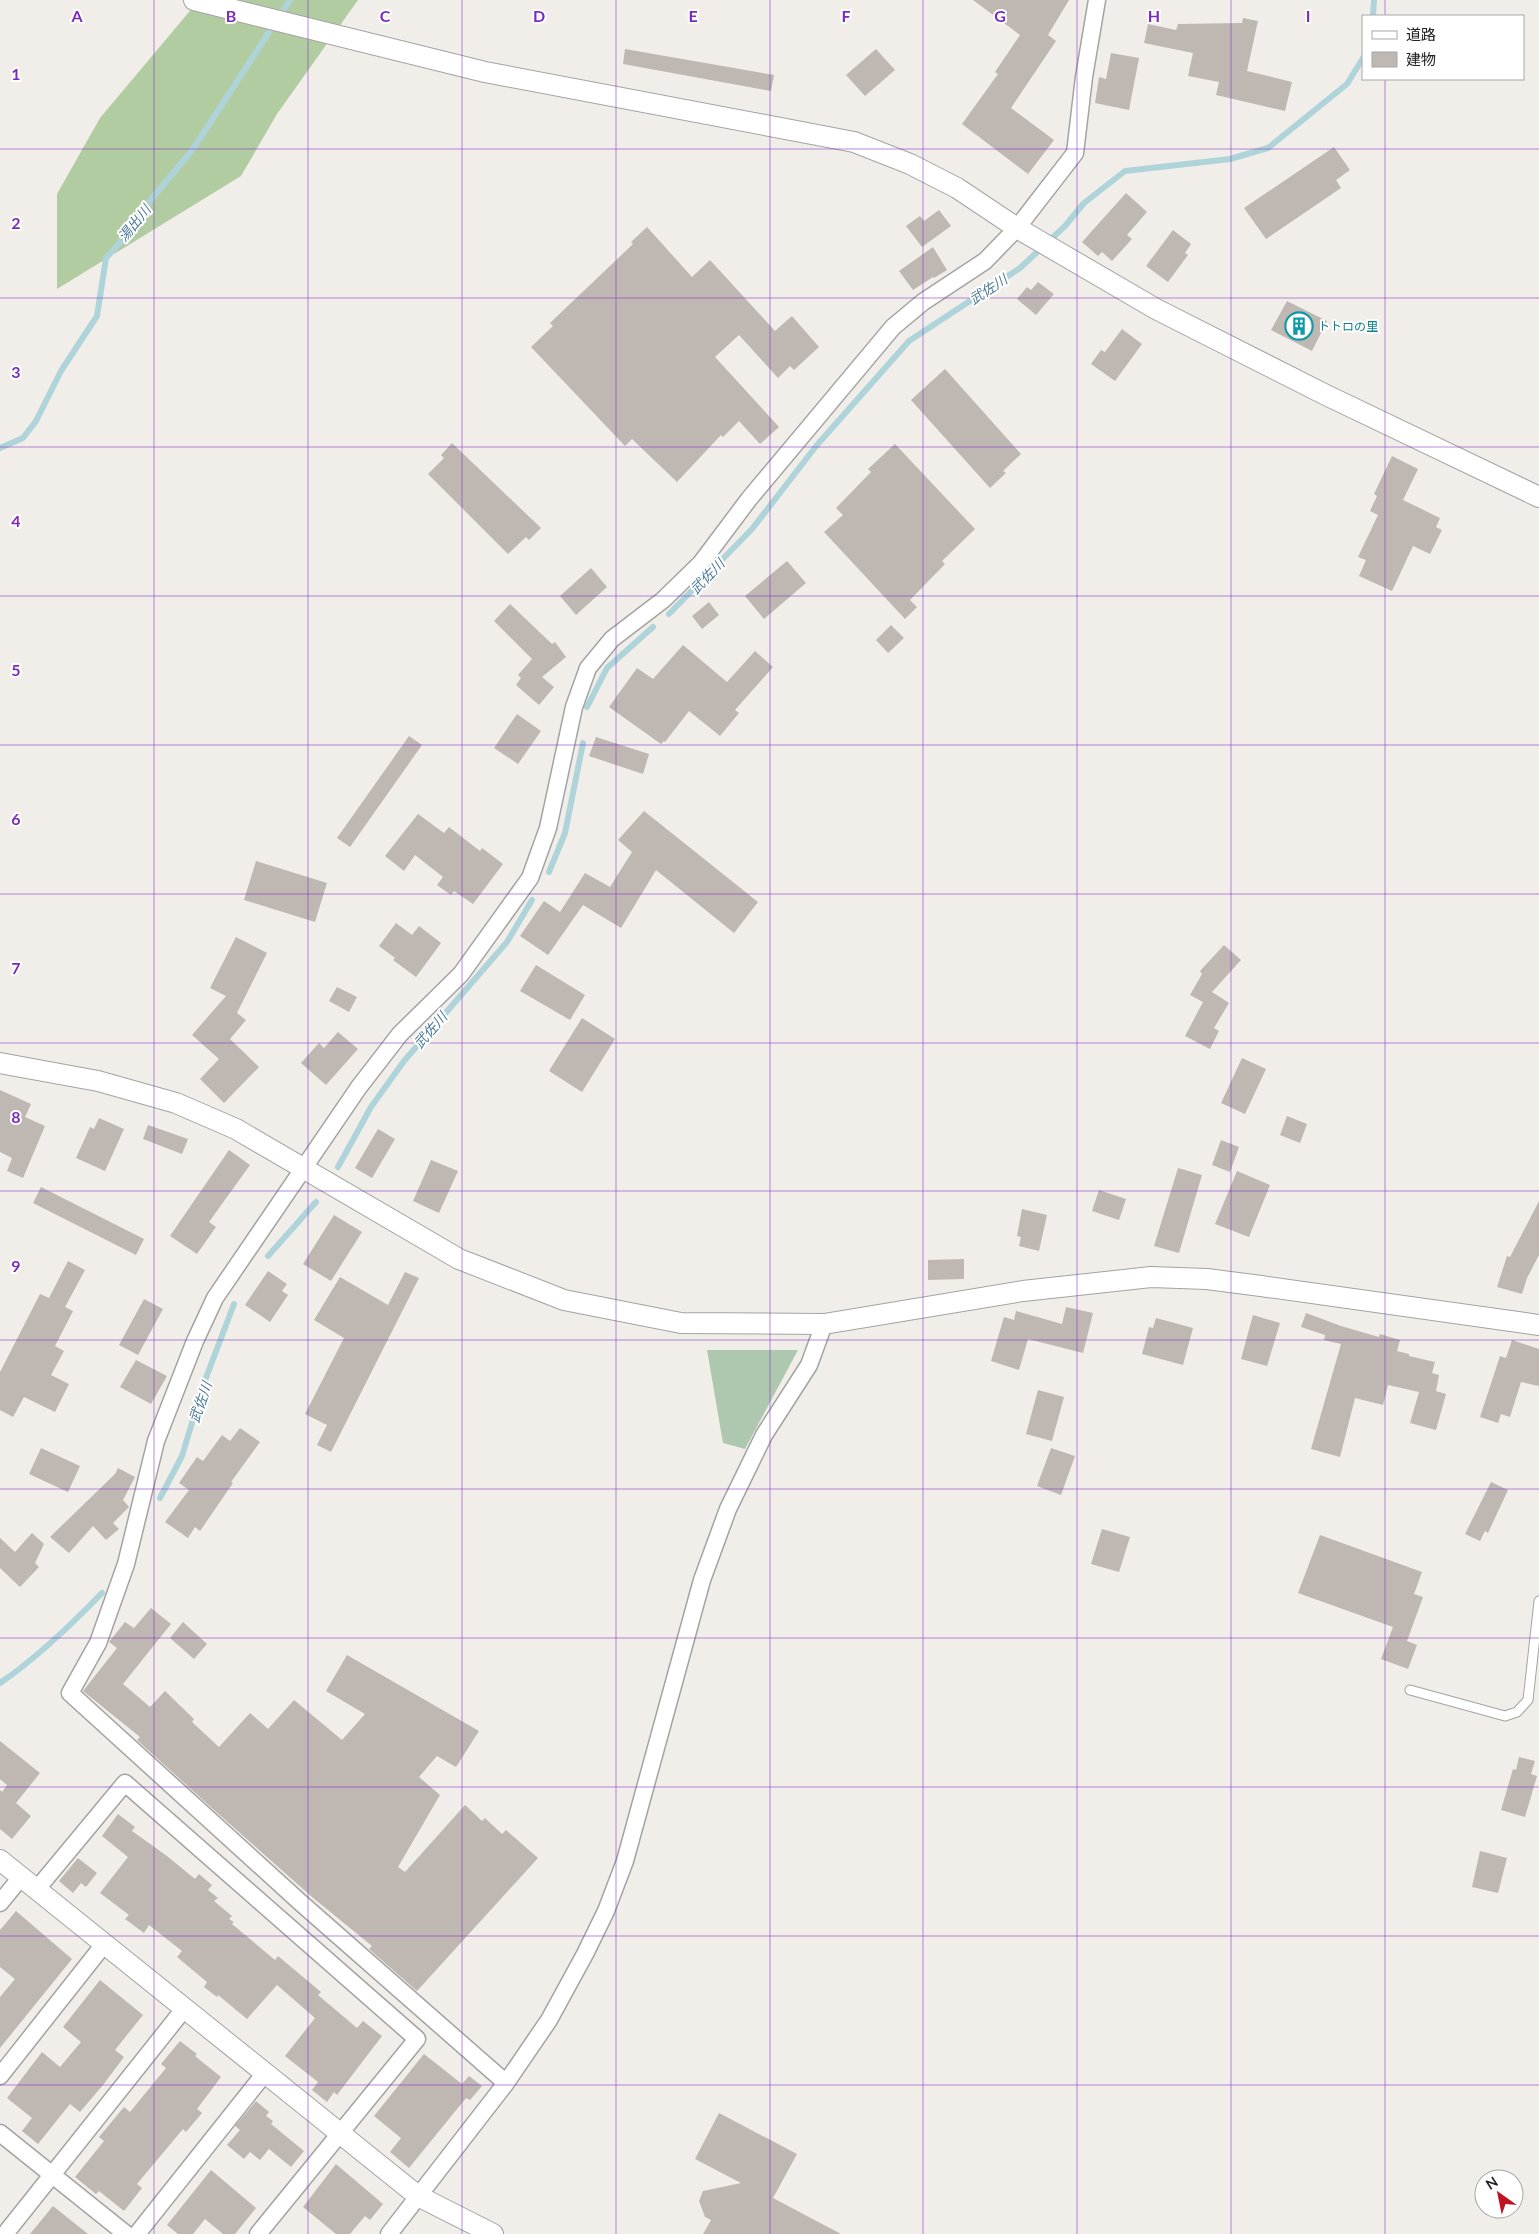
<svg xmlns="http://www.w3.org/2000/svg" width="1539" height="2234" viewBox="0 0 1539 2234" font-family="Lato,'Noto Sans JP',sans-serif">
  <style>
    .forest { fill: #b2cca2 }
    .cemetery { fill: #adc8ae }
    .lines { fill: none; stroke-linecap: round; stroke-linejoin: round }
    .stream { stroke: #aed4da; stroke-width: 6 }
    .building { fill: #beb7b2 }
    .service-casing { stroke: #a3a3a3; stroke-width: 11 }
    .minor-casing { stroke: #a3a3a3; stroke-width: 19 }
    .tertiary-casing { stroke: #a3a3a3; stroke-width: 22 }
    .service { stroke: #fff; stroke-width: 9 }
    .minor { stroke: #fff; stroke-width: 16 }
    .tertiary { stroke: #fff; stroke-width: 20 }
    .grid { fill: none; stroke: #7b2cbf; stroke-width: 1; stroke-opacity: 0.55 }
    .labels { text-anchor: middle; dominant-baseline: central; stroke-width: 4; stroke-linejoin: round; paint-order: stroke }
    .culture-label { font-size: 12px; fill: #0d838f; stroke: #fff; text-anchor: start }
    .water-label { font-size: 14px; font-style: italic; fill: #4f7b9a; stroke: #fff }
    .grid-label { font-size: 16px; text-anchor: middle; font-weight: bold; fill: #7b2cbf; stroke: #fff; stroke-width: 4; stroke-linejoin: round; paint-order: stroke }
  </style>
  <rect width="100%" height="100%" fill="#f1eee9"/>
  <path class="forest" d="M199 0H358L277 114 241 176 57 289V194L100 118Z"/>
  <path class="cemetery" d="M707 1350H798L745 1449 723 1443Z"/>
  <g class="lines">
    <path class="stream" d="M1373 16 1374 0
      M0 448 23 438 36 421 61 371 97 316 106 258 126 236 149 202 193 149 290 0
      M669 614 752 529 817 445 909 341 1020 268 1065 226 1084 203 1125 171 1230 159 1268 148 1347 84 1363 58
      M587 707 607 668 653 627
      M549 872 565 833 583 743
      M338 1167 371 1107 404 1061 507 942 532 900
      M268 1256 316 1202
      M160 1498 182 1456 204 1383 234 1304
      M0 1683C37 1658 71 1625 102 1593"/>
  </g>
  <path class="building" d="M973 0H1069L1048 35 1056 41 1011 108 1054 140 1028 174 962 124 998 74 995 72 1020 35Z
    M1243 18 1258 21 1247 71 1292 82 1285 111 1216 95 1219 82 1188 76 1193 53 1144 43 1148 24 1176 30 1178 24 1242 23Z
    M625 49 774 75 771 91 623 64Z
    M876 49 895 70 865 96 846 75Z
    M1111 53 1139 58 1129 110 1095 103 1099 77 1106 79Z
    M1334 147 1350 170 1336 180 1341 188 1266 239 1244 208Z
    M1126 193 1147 212 1127 235 1132 239 1112 261 1102 252 1098 256 1082 242Z
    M939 210 951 226 922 247 906 226 920 216 924 221Z
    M647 227 692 277 710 260 775 331 792 316 819 347 794 370 790 366 778 378 739 335 715 357 779 427 760 444 739 421 723 437 721 435 677 482 632 439 625 446 531 347 553 326 550 323 633 244 631 242Z
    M1173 230 1191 244 1185 253 1188 255 1168 282 1146 266Z
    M933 247 947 270 934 278 933 277 913 290 899 271Z
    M1038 282 1054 294 1036 315 1017 299 1027 287 1031 290Z
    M1287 301 1327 321 1312 351 1271 330Z
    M1122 329 1142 344 1115 381 1091 364 1101 350 1105 352Z
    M945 369 1021 454 1003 471 1006 473 990 488 911 400Z
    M452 443 541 528 529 540 526 537 508 554 428 474 444 458 441 455Z
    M895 444 975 529 942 561 945 564 910 600 917 607 905 619 824 532 843 515 836 508 871 472 868 469Z
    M1392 456 1418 469 1403 500 1440 518 1436 527 1442 530 1430 554 1413 546 1392 591 1359 576 1366 560 1358 557 1378 515 1370 511 1377 496 1374 494Z
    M787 561 806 583 764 619 745 596Z
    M591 568 607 587 576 615 560 596Z
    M709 602 719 615 702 629 692 616Z
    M510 604 552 644 555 642 566 657 542 677 554 687 539 705 516 685 521 678 518 675 532 659 494 621Z
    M891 625 904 638 888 653 876 640Z
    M683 645 727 682 755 651 773 667 735 710 739 713 720 736 689 711 665 742 664 741 661 744 609 707 637 668 653 679Z
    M517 714 541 731 518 764 494 748Z
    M409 736 422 745 350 847 337 838Z
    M596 737 649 754 643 774 589 756Z
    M644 811 758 902 734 933 656 870 621 928 583 905 548 955 520 936 544 901 560 912 585 873 610 887 632 852 618 840Z
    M418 814 444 833 449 827 480 851 482 848 503 864 473 904 454 891 451 895 437 885 443 877 415 855 404 871 385 856Z
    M256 861 327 883 315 922 244 900Z
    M396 923 412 935 419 926 441 943 416 977 393 960 395 958 379 946Z
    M236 937 267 953 237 1013 246 1020 230 1039 259 1067 224 1103 200 1079 219 1059 192 1035 226 996 210 988Z
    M1224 945 1241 960 1212 992 1229 1003 1214 1028 1219 1031 1210 1049 1185 1036 1203 1002 1190 995 1202 974 1200 971Z
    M536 965 585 995 570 1020 520 991Z
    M337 987 357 997 349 1012 329 1001Z
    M582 1018 615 1039 582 1092 549 1071Z
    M338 1032 358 1049 326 1085 301 1063 319 1043 324 1048Z
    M1242 1058 1266 1069 1245 1114 1221 1103Z
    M0 1090 31 1104 25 1117 45 1126 23 1178 7 1171 12 1158 0 1152Z
    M1287 1116 1307 1124 1300 1143 1280 1135Z
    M99 1118 124 1129 105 1171 76 1158 90 1127 94 1129Z
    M148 1125 188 1139 182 1154 143 1139Z
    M378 1129 395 1139 372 1178 355 1168Z
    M1221 1140 1239 1147 1230 1172 1212 1165Z
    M229 1150 250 1165 209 1222 216 1227 197 1254 170 1236Z
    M431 1160 458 1171 439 1213 413 1201Z
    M1178 1168 1202 1175 1179 1253 1154 1246Z
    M1237 1171 1270 1185 1249 1237 1215 1224Z
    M41 1187 144 1239 136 1255 33 1203Z
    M1099 1190 1126 1199 1119 1220 1092 1211Z
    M1539 1201V1255L1527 1278 1522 1294 1497 1287 1507 1256 1510 1257Z
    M1022 1209 1047 1215 1039 1251 1019 1246 1021 1237 1017 1236Z
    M334 1215 362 1232 331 1281 303 1264Z
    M964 1259V1279L928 1280V1260Z
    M68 1261 85 1270 65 1307 73 1311 55 1346 64 1351 51 1375 69 1384 55 1412 24 1397 13 1417 0 1410V1372L40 1294 49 1298Z
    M268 1271 287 1284 282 1291 288 1295 270 1322 245 1305Z
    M405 1272 419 1278 331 1452 317 1445 327 1425 305 1414 344 1338 314 1320 340 1277 388 1305Z
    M144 1299 163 1309 138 1355 119 1345Z
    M1066 1307 1093 1313 1083 1353 1028 1339 1019 1370 991 1361 1004 1317 1014 1320 1016 1311 1062 1324Z
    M1306 1313 1341 1326 1379 1337 1380 1334 1400 1340 1397 1351 1409 1354V1356L1435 1362 1432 1373 1439 1375 1436 1391 1446 1394 1436 1430 1410 1423 1419 1392 1388 1385 1383 1405 1355 1398 1340 1457 1311 1449 1341 1344 1324 1340 1325 1335 1301 1327Z
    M1253 1315 1280 1323 1267 1366 1241 1359Z
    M1156 1318 1193 1328 1183 1365 1142 1354 1149 1327 1153 1328Z
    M1512 1340 1539 1349V1386L1521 1382 1510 1417 1501 1414 1498 1423 1480 1417 1500 1356 1506 1358Z
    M136 1360 167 1376 151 1404 120 1387Z
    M1038 1390 1064 1397 1052 1441 1026 1434Z
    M240 1428 260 1442 231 1482 233 1483 200 1531 195 1527 188 1538 165 1522 189 1490 179 1483 197 1457 203 1461 222 1435 230 1441Z
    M41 1448 80 1466 68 1492 29 1474Z
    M1051 1448 1075 1456 1061 1495 1037 1486Z
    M118 1468 135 1477 123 1500 129 1507 113 1523 119 1529 106 1540 93 1526 69 1553 50 1537 115 1474Z
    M1491 1482 1508 1490 1488 1533 1485 1531 1480 1541 1465 1534Z
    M1102 1529 1130 1537 1119 1572 1091 1564Z
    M32 1533 44 1544 35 1563 39 1567 20 1587 0 1568V1538L15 1552Z
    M1320 1535 1422 1572 1414 1594 1423 1597 1407 1641 1417 1645 1408 1669 1381 1659 1393 1627 1298 1593Z
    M151 1608 171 1624 123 1684 150 1707 165 1691 194 1719 192 1722 219 1747 250 1713 268 1729 294 1700 342 1740 365 1714 326 1691 347 1655 479 1731 456 1767 437 1756 419 1777 440 1795 398 1867 405 1872 465 1805 482 1821 485 1818 502 1834 506 1830 538 1858 417 1991 369 1949 372 1946 312 1897 214 1810 137 1740 140 1737 83 1691 117 1648 109 1642 125 1622 134 1628Z
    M183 1622 207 1644 194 1659 170 1638Z
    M0 1741 40 1773 16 1803 31 1816 12 1839 0 1829V1790L2 1792 7 1785 0 1779Z
    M1519 1757 1535 1761 1531 1774 1537 1776 1525 1817 1501 1810 1513 1769 1516 1770Z
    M118 1814 135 1827 132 1831 167 1856 195 1879 199 1874 212 1885 208 1890 218 1898 214 1901 232 1916 229 1919 234 1922 232 1924 275 1960 278 1956 321 1992 318 1995 357 2028 363 2021 382 2036 337 2095 334 2092 327 2102 312 2090 318 2082 285 2056 315 2018 277 1985 247 2019 218 1995 217 1997 204 1987 207 1982 177 1957 182 1951 149 1925 144 1933 125 1919 129 1915 100 1893 128 1857 102 1836Z
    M1480 1851 1507 1858 1498 1893 1472 1887Z
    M78 1858 97 1873 86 1887 81 1883 73 1893 59 1881Z
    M16 1911 72 1959 0 2048V1997L15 1979 0 1967V1930Z
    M100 1980 143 2015 115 2050 124 2057 103 2085 80 2112 70 2104 38 2144 22 2131 32 2118 7 2098 42 2052 60 2067 81 2042 63 2027Z
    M180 2041 197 2054 195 2056 221 2077 197 2109 202 2113 186 2132 183 2129 137 2184 142 2188 124 2211 99 2191 96 2194 75 2177 104 2141 99 2137 124 2107 130 2112 166 2068 161 2064Z
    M424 2054 462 2084 469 2076 482 2086 470 2100 466 2098 409 2168 390 2152 401 2138 374 2116Z
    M256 2101 269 2112 266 2116 273 2121 271 2124 304 2151 291 2167 269 2149 260 2160 250 2152 244 2159 227 2145 240 2130 235 2126Z
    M719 2113 797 2154 773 2198 841 2234H703L711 2220 705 2217 699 2201 703 2191 741 2183 695 2159Z
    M336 2164 383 2204 370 2220 365 2216 350 2234H336L303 2207Z
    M211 2170 256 2208 235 2234H223L205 2219 193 2234H178L167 2225Z
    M53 2206 88 2234H30Z"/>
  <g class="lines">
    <g class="service-casing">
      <path id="service" d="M1410 1690 1505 1716 1517 1712 1528 1700 1539 1601"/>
    </g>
    <g class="minor-casing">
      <path id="minor" d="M37 1889 125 1783 417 2039 258 2234
        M0 1903 22 1876
        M0 2076 105 1943
        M506 2083 301 1903 70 1693 98 1643 126 1564 156 1441 195 1341 215 1298 359 1087 400 1034 461 974 530 878 548 828 574 707 588 668 612 639 663 600 701 563 749 499 893 327 923 302 985 261 1017 228 1075 153 1084 77 1097 0
        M0 2133 126 2234
        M5 2234 184 2009
        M137 2234 265 2073
        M389 2234 506 2083 549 2020 585 1954 606 1911 625 1861 702 1580 728 1509 764 1435 809 1365 824 1324"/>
    </g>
    <g class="tertiary-casing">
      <path id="tertiary" d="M194 0 485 72 854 142 910 164 957 188 1017 228 1156 309 1326 395 1539 497
        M0 1063 98 1081 176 1103 236 1129 459 1259 564 1300 681 1323 824 1324 1023 1291 1151 1277 1207 1279 1261 1286 1539 1325
        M0 1860 418 2196 493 2234"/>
    </g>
    <use href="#service" class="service"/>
    <use href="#minor" class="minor"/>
    <use href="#tertiary" class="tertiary"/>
  </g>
  <path class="grid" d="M154 0V2234M308 0V2234M462 0V2234M616 0V2234M770 0V2234M923 0V2234M1077 0V2234M1231 0V2234M1385 0V16M1385 79V2234M0 149H1539M0 298H1539M0 447H1539M0 596H1539M0 745H1539M0 894H1539M0 1043H1539M0 1191H1539M0 1340H1539M0 1489H1539M0 1638H1539M0 1787H1539M0 1936H1539M0 2085H1539"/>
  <defs>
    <g id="building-ring" transform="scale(1.4375)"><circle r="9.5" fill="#fff" stroke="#0f9aa8" stroke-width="1.5"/><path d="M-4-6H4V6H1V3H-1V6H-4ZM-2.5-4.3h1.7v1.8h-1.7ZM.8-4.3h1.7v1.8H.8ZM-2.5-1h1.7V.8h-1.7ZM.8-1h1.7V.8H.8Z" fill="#0f9aa8"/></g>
  </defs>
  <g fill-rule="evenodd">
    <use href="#building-ring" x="1299" y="326"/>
  </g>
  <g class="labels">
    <g class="culture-label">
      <text x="1318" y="326">トトロの里</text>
    </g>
    <g class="water-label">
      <text transform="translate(134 223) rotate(-51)">湯出川</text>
      <text transform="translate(988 289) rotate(-33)">武佐川</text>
      <text transform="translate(707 576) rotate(-46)">武佐川</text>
      <text transform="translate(430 1030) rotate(-49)">武佐川</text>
      <text transform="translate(200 1402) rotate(-71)">武佐川</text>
    </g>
  </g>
  <g class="grid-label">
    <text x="77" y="22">A</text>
    <text x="231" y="22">B</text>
    <text x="385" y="22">C</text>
    <text x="539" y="22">D</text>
    <text x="693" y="22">E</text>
    <text x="846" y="22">F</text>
    <text x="1000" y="22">G</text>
    <text x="1154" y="22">H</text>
    <text x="1308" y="22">I</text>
    <text x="16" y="80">1</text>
    <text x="16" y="229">2</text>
    <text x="16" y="378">3</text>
    <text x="16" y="527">4</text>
    <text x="16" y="676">5</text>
    <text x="16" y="825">6</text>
    <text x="16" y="974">7</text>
    <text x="16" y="1123">8</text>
    <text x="16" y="1272">9</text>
  </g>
  <rect x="1362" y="15" width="162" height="65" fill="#ffffff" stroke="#a7a7a7"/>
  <rect x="1372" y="31" width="25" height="8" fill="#ffffff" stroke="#a7a7a7"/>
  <text x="1406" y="40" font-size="15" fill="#222222">道路</text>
  <rect x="1372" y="52" width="25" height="15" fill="#beb7b2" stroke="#a7a7a7"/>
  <text x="1406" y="65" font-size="15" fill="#222222">建物</text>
  <g transform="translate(1499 2194) rotate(327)"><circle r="24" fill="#ffffff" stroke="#a7a7a7"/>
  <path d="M0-4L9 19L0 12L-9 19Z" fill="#c01322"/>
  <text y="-8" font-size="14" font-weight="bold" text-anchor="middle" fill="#222222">N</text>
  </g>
</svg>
